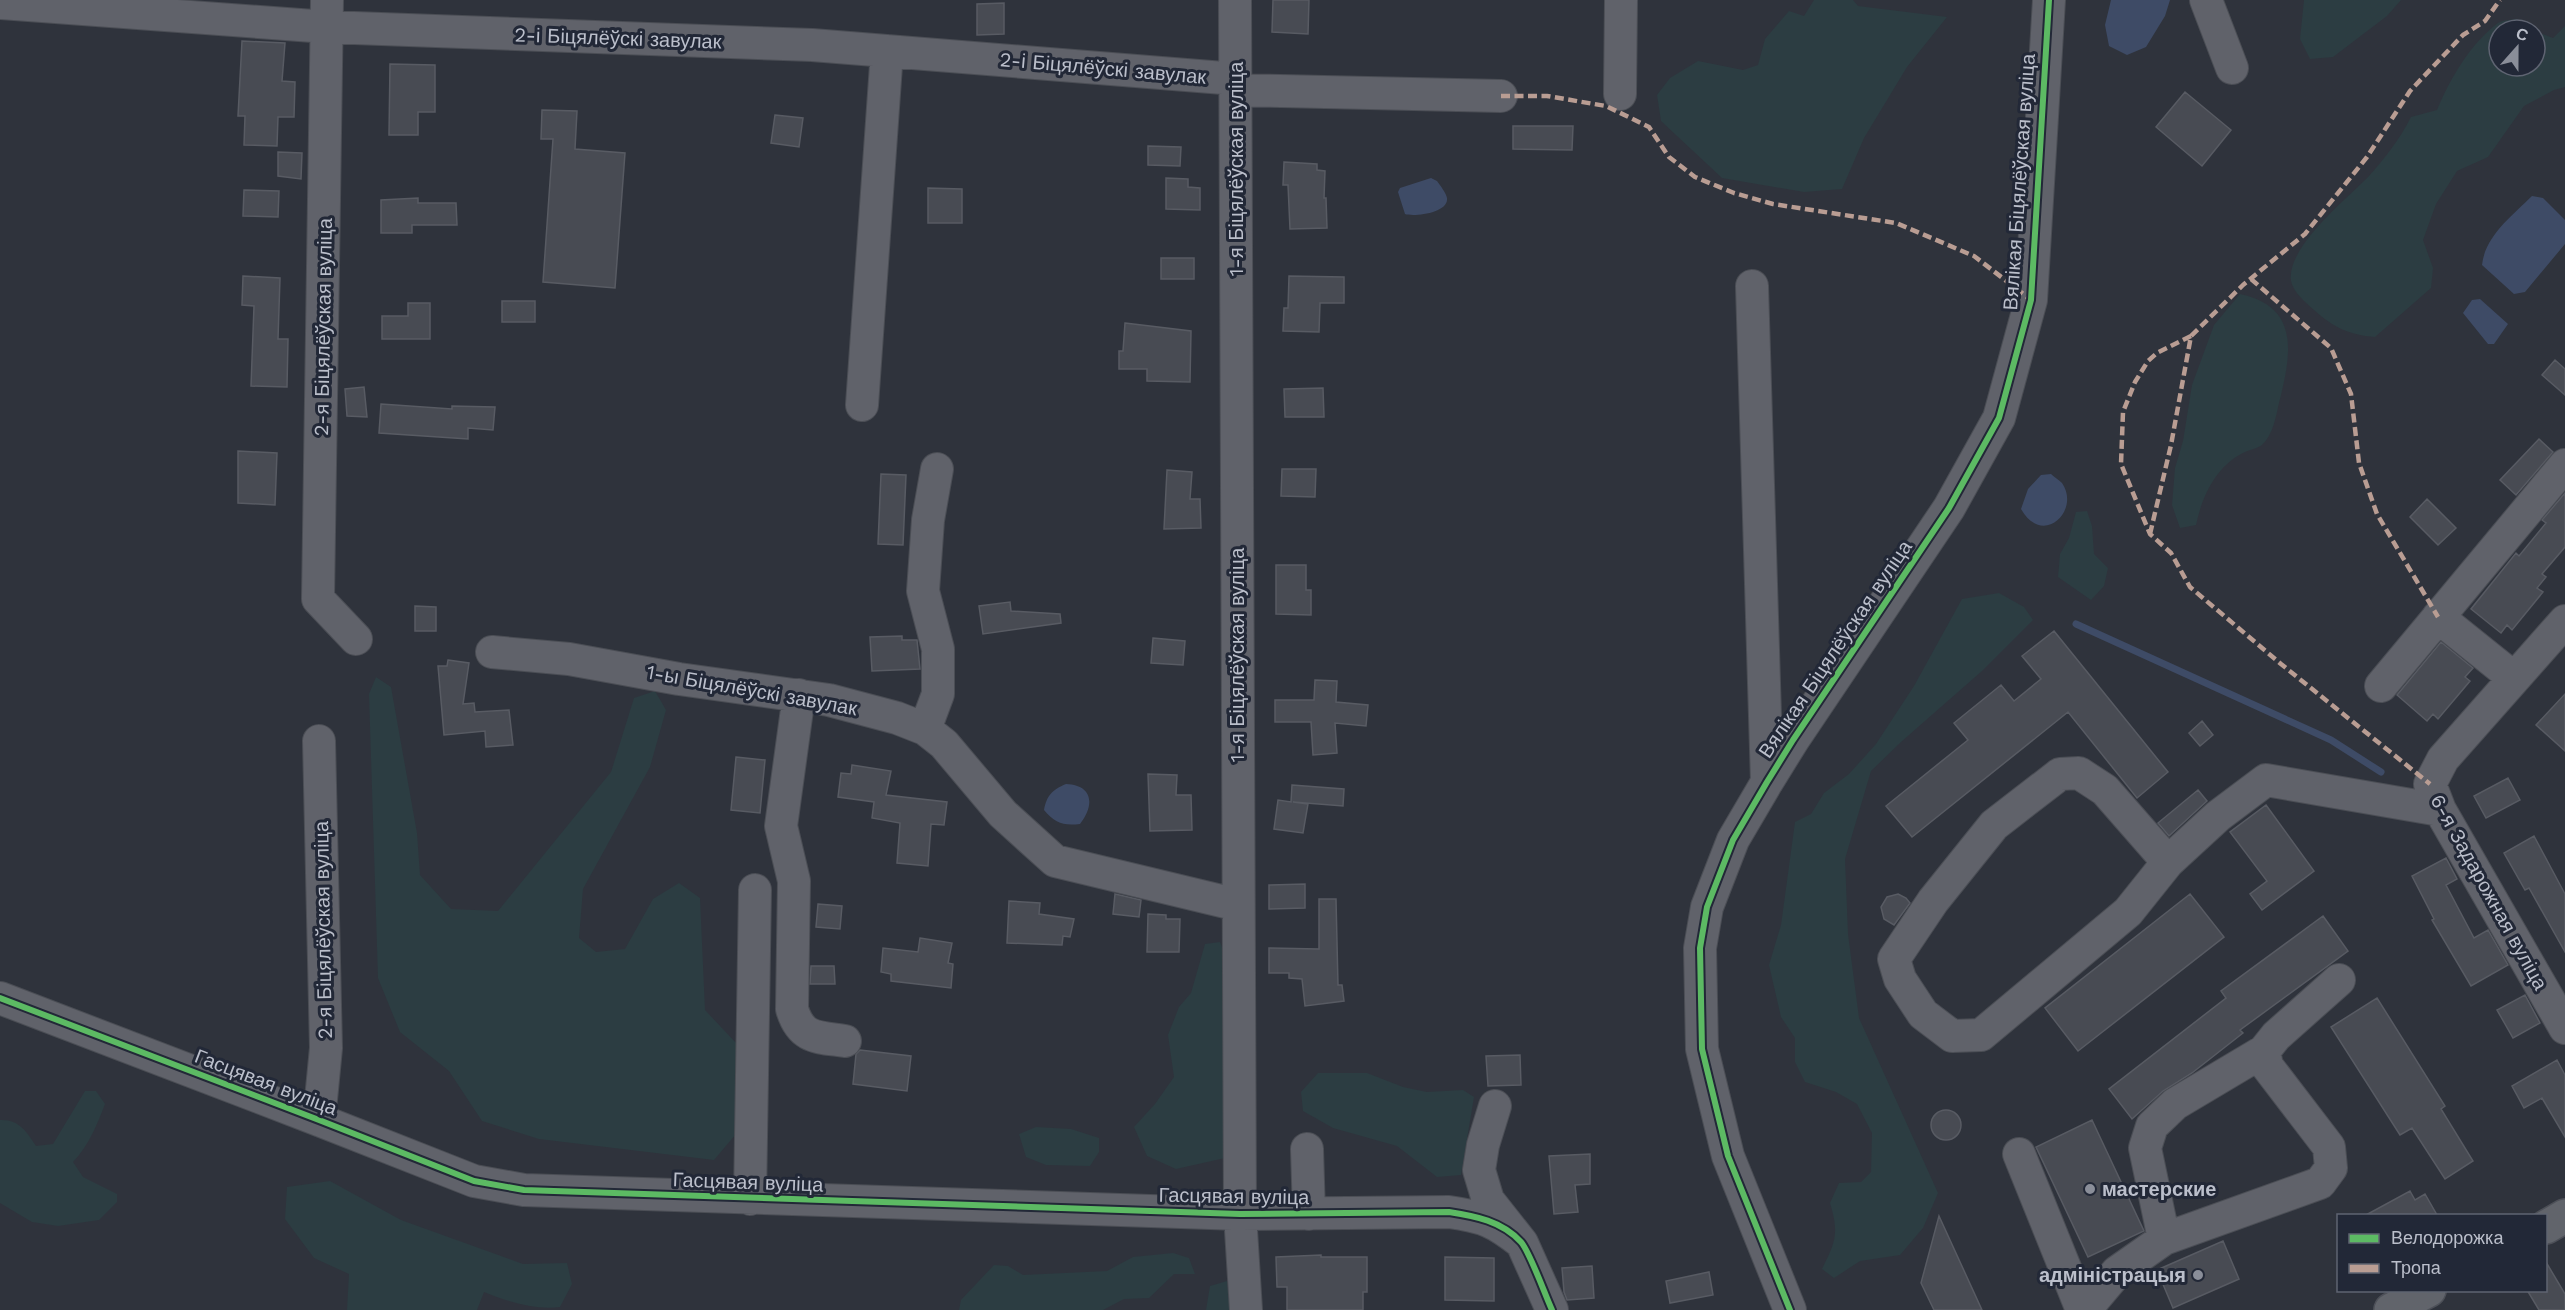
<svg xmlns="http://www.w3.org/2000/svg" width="2565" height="1310" viewBox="0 0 2565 1310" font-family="'Work Sans',sans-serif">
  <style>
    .green { fill: #2c3d42 }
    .water { fill: #3e4b66 }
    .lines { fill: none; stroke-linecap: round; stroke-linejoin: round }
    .stream { stroke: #3e4b66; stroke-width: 7 }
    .building { fill: #484b53; stroke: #585b63; stroke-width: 1.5 }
    .minor-casing { stroke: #4b4e55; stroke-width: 34 }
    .major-casing { stroke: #4d5058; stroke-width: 36 }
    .minor { stroke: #60626a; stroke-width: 32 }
    .major { stroke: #61646b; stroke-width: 33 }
    .quiet { stroke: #b99d93; stroke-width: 4.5; stroke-dasharray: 9 4.5; stroke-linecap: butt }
    .cycleway-casing { stroke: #222837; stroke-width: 10 }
    .cycleway { stroke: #5cba63; stroke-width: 6 }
    .poi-dot { fill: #8a8e99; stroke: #222837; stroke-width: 2 }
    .labels { text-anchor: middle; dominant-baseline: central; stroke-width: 6; stroke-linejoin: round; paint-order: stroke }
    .street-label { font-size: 20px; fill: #bbbfcb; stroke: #222837 }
    .poi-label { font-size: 20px; font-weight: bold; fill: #bbbfcb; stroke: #222837; text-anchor: start }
  </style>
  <rect width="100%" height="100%" fill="#2f333c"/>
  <path class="green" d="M1814 0H1853L1858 6 1947 17 1907 67 1864 138 1842 189 1804 192 1722 178 1661 121 1657 95 1670 78 1698 61 1743 70 1758 65 1765 39 1789 11 1804 16Z
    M2304 0H2401L2387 16 2333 57 2310 59 2300 39Z
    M2516 19 2534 30H2499V66H2535V31L2553 38 2565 26V87L2554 90 2524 106 2488 157 2457 171 2436 204 2423 240 2433 268 2431 288 2375 337C2349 335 2333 327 2314 310 2306 303 2293 292 2291 281 2286 247 2347 199 2369 176 2385 158 2400 139 2411 117L2437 110C2450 79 2470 44 2498 23 2503 20 2511 20 2516 19Z
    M2240 294C2301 307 2291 355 2279 403 2276 416 2273 435 2262 445 2257 449 2247 450 2241 454 2215 468 2202 497 2196 525L2180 528 2172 505 2175 468 2183 441 2192 385 2214 325Z
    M2087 511 2092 526 2094 554 2108 568 2104 586 2091 600 2058 577 2060 554 2069 538 2076 512Z
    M1999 593 2024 607 2033 620 1982 671 1901 742 1871 771 1845 859 1848 934 1859 1018 1938 1193 1923 1228 1900 1255 1860 1261 1834 1278 1822 1269C1836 1241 1839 1233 1830 1203L1839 1183 1861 1182 1871 1172 1872 1133 1857 1104 1836 1092 1805 1082 1795 1062V1038L1781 1017 1769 965 1781 925 1795 822 1811 814 1824 793 1849 774 1876 744 1914 686 1962 599Z
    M376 677 391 687 417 833 420 875 451 909 498 911 611 772 634 698 655 691 666 710 650 767 583 889 579 938 596 952 625 949 653 899 679 883 700 898 705 1010 737 1044 736 1134 714 1160 539 1139 482 1121 449 1071 400 1032 378 978 369 694Z
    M1220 942 1225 955V1158L1176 1169 1147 1156 1134 1127 1155 1104 1174 1077 1168 1035 1179 1007 1191 993 1205 944Z
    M1318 1073H1367L1403 1087 1427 1092 1463 1090 1474 1097 1461 1175 1437 1177 1397 1146 1333 1128 1303 1111 1301 1092Z
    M85 1091H96L105 1104C97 1125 89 1145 73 1162L83 1177 117 1194V1202L99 1220 58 1226 32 1222 0 1203V1120C19 1119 27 1132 36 1146L53 1144Z
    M1036 1127 1071 1129 1099 1138V1152L1090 1166 1046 1165 1026 1157 1019 1134Z
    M330 1181 401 1220 523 1264 567 1263 572 1284 560 1307C535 1310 508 1302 484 1292L477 1310H347L349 1274 314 1258 285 1219 287 1187Z
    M1173 1253 1189 1258 1195 1274H1174L1149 1298 1124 1299 1103 1310H959L961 1300 994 1265 1008 1266 1023 1275 1107 1271 1133 1257Z
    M1227 1281 1230 1310H1206L1210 1286Z"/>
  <path class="water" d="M2111 0H2170L2165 16 2146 47 2127 55 2109 46 2105 25Z
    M1431 178 1437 181C1440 185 1446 193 1447 198 1449 213 1414 217 1405 214L1398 192 1400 188Z
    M2532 196 2543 198 2565 220V244L2525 292 2514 294 2482 265C2485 236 2512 216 2532 196Z
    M2480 299 2508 324 2494 344H2488L2463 313 2472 300Z
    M2051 474C2054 477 2059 480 2062 483 2081 510 2043 548 2021 509L2028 489 2041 475Z
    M1066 784C1093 785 1095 805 1080 824 1063 826 1055 823 1044 810 1047 795 1052 790 1066 784Z"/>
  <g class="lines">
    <path class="stream" d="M2076 624 2331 740 2381 772"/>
  </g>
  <path class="building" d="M1273 0H1309L1308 34 1272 32Z
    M1004 3V34L977 35V4Z
    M242 41 285 43 282 81 295 82 294 117H278L277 146 244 145 245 116H238Z
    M390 64 435 65V112H418V135H389Z
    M2185 92 2231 130 2202 166 2156 127Z
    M542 110 577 111 575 149 625 153 615 288 543 282 553 139H541Z
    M775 115 803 118 799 147 771 143Z
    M1513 126H1573L1572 150 1513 149Z
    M1148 146 1181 147 1180 166 1148 165Z
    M278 152 302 153 301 179 278 176Z
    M1284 162 1317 164V170L1325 171 1324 198H1326L1327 228 1290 229 1288 185H1283Z
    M1166 178 1188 179V187L1200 188V210L1166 209Z
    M928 188 962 189V223H928Z
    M244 190 279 191 278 217 243 216Z
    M418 198V203H456L457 225H412V233H381V200Z
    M1161 258H1194V279H1161Z
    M243 276 280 278 278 339H288L287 387 251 386 254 306 242 305Z
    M1289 276 1344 277V303H1320L1319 332 1283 331 1284 308H1288Z
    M502 301H535V322H502Z
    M408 303H430V339H382V316H408Z
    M1125 323 1191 331 1190 382 1147 381V369H1119V351H1123Z
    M2555 360 2565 369V395L2542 375Z
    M364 387 367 417 347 416 345 389Z
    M1323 388 1324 417H1285L1284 389Z
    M381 404 452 409V406L495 407 493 430 468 428V439L379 433Z
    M2539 439 2553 452 2516 495 2500 480Z
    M238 451 277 453 275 505 238 503Z
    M1282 469H1316L1315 497 1281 496Z
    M1167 470 1192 472 1190 499H1200L1201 528 1164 529Z
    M881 474 906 475 903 545 878 544Z
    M2565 493V547L2542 574 2546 577 2537 588 2543 592 2512 630 2507 625 2501 633 2471 609 2516 553 2519 556 2546 523 2542 520Z
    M2427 499 2456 528 2438 545 2410 517Z
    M1276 565H1306V590H1311V615L1276 614Z
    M1010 602 1011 611 1060 614 1061 623 983 634 979 606Z
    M415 606 436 607V631H415Z
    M2054 631 2168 772 2137 798 2068 712 1912 837 1886 806 1968 740 1954 723 2001 685 2014 701 2041 679 2022 656Z
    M902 636V640H917L920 669 872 671 870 637Z
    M1153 638 1185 641 1183 665 1151 663Z
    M2441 642 2473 668 2465 677 2470 681 2438 719 2433 714 2427 721 2397 695Z
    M448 660 469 663 463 704 474 703 475 712 509 710 513 745 486 747 485 731 444 735 438 666H447Z
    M1315 680 1337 681 1336 702 1368 705 1366 726 1335 723 1337 753 1313 755 1311 722H1275V700H1314Z
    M2565 694V751L2536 725Z
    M2202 721 2213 735 2200 746 2189 733Z
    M736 757 765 760 760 813 731 810Z
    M852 765 891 771 886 795 947 802 944 825 931 824 928 866 897 863 900 823 872 818 874 802 838 797 841 773 851 774Z
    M1148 774 1177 775 1176 795H1191L1192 830 1150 831Z
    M2508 778 2520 800 2486 818 2474 796Z
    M1292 785 1344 789 1343 806 1293 802 1308 804 1303 833 1274 829 1278 800 1291 802Z
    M2198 790 2207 801 2169 836 2158 823Z
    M2266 805 2314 871 2262 910 2250 894 2267 881 2230 832Z
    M2534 836 2565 894V952L2529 888 2525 890 2504 853Z
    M2446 858 2457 879 2446 885 2474 938 2488 930 2508 965 2471 986 2432 920 2434 919 2412 876Z
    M1305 884V908L1269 909V885Z
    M1115 894 1141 900 1139 917 1113 914Z
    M1898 894 1906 898 1910 903 1894 925 1884 919 1881 907 1887 897Z
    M2190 894 2224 937 2078 1051 2045 1008Z
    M1319 899H1336L1338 985H1342L1344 1001 1305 1006 1302 979 1289 978V973H1269V948L1319 949Z
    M1009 901 1040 903 1039 914 1074 919 1070 937 1063 936 1062 945 1007 943Z
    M818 904 842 906 840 929 816 927Z
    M1148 914 1166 915V919H1180L1179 952H1147Z
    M2323 916 2348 951 2240 1030 2243 1033 2192 1073 2163 1091 2132 1119 2109 1089 2226 998 2221 991Z
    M920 938 952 943 948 963 953 964 951 988 891 981V974L881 972 883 948 918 952Z
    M811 966H834L835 984H810Z
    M2525 995 2540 1023 2513 1038 2497 1010Z
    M2377 998 2445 1106 2441 1109 2473 1161 2445 1179 2412 1128 2400 1135 2331 1027Z
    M860 1050 911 1056 907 1091 853 1084 856 1054Z
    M1520 1055 1521 1085 1488 1086 1486 1056Z
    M2557 1060 2565 1075V1137L2542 1098 2524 1108 2512 1086Z
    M1931 1125a15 15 0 1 1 30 0a15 15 0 1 1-30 0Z
    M2092 1120 2144 1231 2088 1257 2036 1147Z
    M1590 1154V1184L1575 1185 1578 1212 1554 1214 1549 1156Z
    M2410 1191 2415 1200 2425 1194 2437 1215H2366Z
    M1939 1216 1982 1310H1934L1921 1283Z
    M2223 1241 2239 1279 2173 1308 2157 1270Z
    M1321 1255V1257H1367V1292H1363V1310H1287V1287H1277L1276 1257Z
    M1445 1257 1494 1258V1301L1445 1300Z
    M2546 1262 2565 1294V1310H2539L2527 1290H2546Z
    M1592 1266 1594 1298 1567 1300 1564 1292 1562 1268Z
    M1709 1272 1713 1295 1670 1303 1666 1281Z"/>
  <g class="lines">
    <g class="minor-casing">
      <path id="minor" d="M327 0 318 599 356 639
        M1235 0 1240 1214 1246 1310
        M2206 0 2232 68
        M0 3 327 27 812 45 1236 79
        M1236 90 1501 96
        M1620 94 1621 0
        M1752 286 1767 782
        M862 405 887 51
        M2438 617 2514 678
        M2565 621 2443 759 2430 784 2440 810 2565 1028
        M492 652 569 659 679 679 829 700 897 718 925 729 944 744 1003 814 1055 861 1238 905
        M2381 686 2565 465
        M799 695 781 826 794 881 792 1009C801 1039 817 1037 845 1041
        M925 729 938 694V649L923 591 928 520 937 469
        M319 741 326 1048 319 1120
        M2168 862 2105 790 2079 773 2060 774 1994 825 1933 901 1894 959 1900 979 1923 1014 1952 1036 1981 1035 2128 912 2168 862 2218 816 2266 780 2440 810
        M0 998 319 1120 474 1181 524 1190 1240 1214 1449 1212C1484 1217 1494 1221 1522 1243
        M1495 1106 1483 1145 1479 1170 1488 1200 1522 1243 1552 1310
        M1307 1149 1309 1214
        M2019 1154 2082 1310
        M750 1199 755 890
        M2164 1239 2145 1148 2152 1126 2175 1104 2264 1051
        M1790 1310 1728 1156 1702 1049 1700 948 1707 907 1733 840 1767 782 1793 740 1949 508 1999 418 2031 300 2049 0
        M2085 1310 2117 1272 2164 1239 2320 1183 2331 1168 2329 1147 2267 1066 2264 1051 2276 1036 2339 980"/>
    </g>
    <g class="major-casing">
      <path id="major" d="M2546 1227 2565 1216
        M2391 1310 2429 1290"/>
    </g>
    <use href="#minor" class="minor"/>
    <use href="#major" class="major"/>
    <path class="quiet" d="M1501 96H1547L1606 106 1649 127 1669 157 1695 177 1734 193 1773 204 1896 223 1974 256 2031 300
      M2251 279 2331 348 2351 394 2359 463 2377 514 2438 617
      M2191 336 2157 353 2148 361 2135 382 2123 412 2121 464 2150 534 2171 553 2190 587 2281 664 2430 784
      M2150 534 2171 445 2191 336 2243 285 2305 234 2367 157 2410 91 2463 35 2485 21 2500 0"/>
    <g class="cycleway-casing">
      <path id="cycleway" d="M0 998 319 1120 474 1181 524 1190 1240 1214 1449 1212C1475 1216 1502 1221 1521 1242 1530 1252 1545 1295 1552 1310
        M1790 1310 1728 1156 1702 1049 1700 948 1707 907 1733 840 1767 782 1793 740 1949 508 1999 418 2031 300 2049 0"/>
    </g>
    <use href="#cycleway" class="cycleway"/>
  </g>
  <g class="poi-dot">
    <circle cx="2090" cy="1189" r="6"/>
    <circle cx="2198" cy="1275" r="6"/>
  </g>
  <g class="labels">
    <g class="street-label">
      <text transform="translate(618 38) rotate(2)">2-і Біцялёўскі завулак</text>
      <text transform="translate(1103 68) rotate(5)">2-і Біцялёўскі завулак</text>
      <text transform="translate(1236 169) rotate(-90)">1-я Біцялёўская вуліца</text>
      <text transform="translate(2019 182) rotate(-86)">Вялікая Біцялёўская вуліца</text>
      <text transform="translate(323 327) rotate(-89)">2-я Біцялёўская вуліца</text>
      <text transform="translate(1835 649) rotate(-56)">Вялікая Біцялёўская вуліца</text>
      <text transform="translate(1237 655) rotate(-90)">1-я Біцялёўская вуліца</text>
      <text transform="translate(752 690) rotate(10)">1-ы Біцялёўскі завулак</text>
      <text transform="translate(2489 892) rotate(61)">6-я Задарожная вуліца</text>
      <text transform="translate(323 930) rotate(-91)">2-я Біцялёўская вуліца</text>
      <text transform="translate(266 1082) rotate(21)">Гасцявая вуліца</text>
      <text transform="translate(748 1182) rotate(2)">Гасцявая вуліца</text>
      <text transform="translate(1234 1196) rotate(1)">Гасцявая вуліца</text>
    </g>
    <g class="poi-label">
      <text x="2102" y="1189">мастерские</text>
      <text x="2186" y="1275" text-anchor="end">адміністрацыя</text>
    </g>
  </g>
  <rect x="2337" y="1214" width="210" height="78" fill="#222837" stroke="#5f6472" stroke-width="1.5"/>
  <rect x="2349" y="1234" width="30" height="9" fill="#5cba63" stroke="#5f6472" stroke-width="1.5"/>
  <text x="2391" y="1244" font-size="18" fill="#bbbfcb">Велодорожка</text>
  <rect x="2349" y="1264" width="30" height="9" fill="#b99d93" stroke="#5f6472" stroke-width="1.5"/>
  <text x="2391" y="1274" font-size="18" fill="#bbbfcb">Тропа</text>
  <g transform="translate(2517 48) rotate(21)"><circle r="28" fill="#222837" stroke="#5f6472" stroke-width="1.5"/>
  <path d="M0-4.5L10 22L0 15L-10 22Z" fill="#8a8e99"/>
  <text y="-9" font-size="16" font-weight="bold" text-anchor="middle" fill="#bbbfcb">С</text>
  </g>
</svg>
